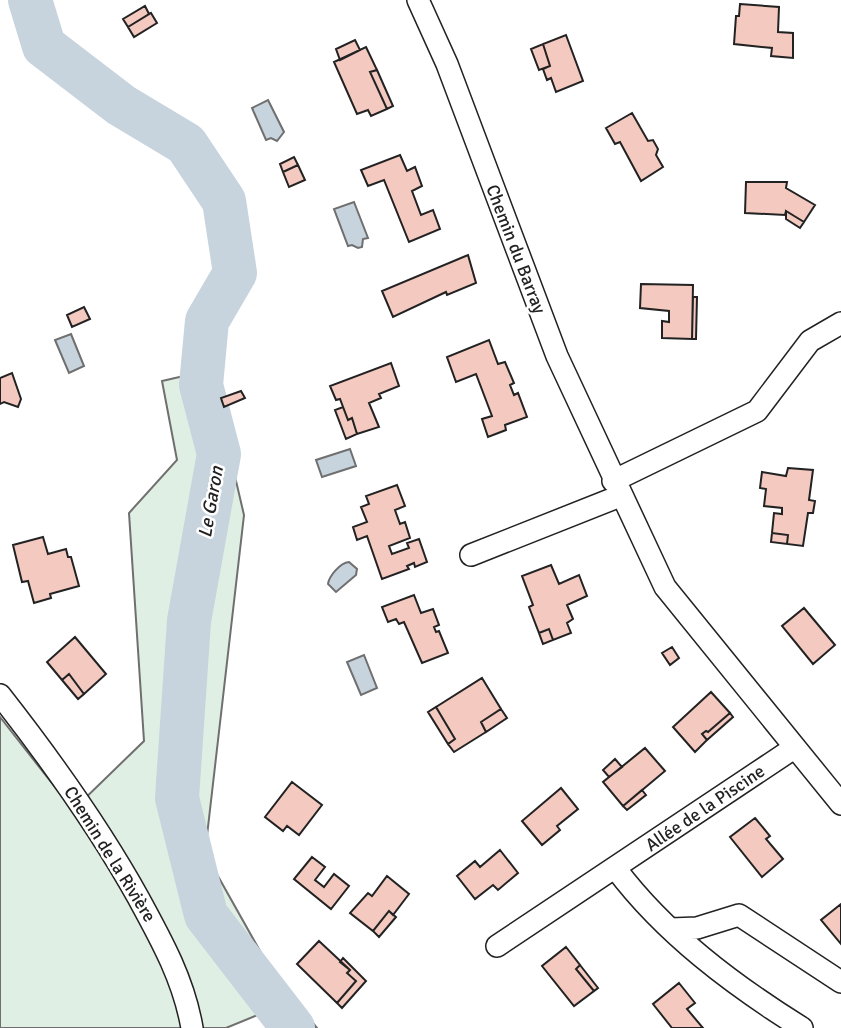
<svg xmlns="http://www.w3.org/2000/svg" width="841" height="1028" viewBox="0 0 841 1028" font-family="Signika,sans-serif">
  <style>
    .green { fill: #e0efe3; stroke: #6f6f6f; stroke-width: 2 }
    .water { fill: #c7d3dd; stroke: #6f6f6f; stroke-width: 2 }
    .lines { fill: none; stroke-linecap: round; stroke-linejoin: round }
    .river { stroke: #c7d3dd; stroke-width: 44 }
    .building { fill: #f3c9c0; stroke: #222; stroke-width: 2 }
    .minor-casing { stroke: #222; stroke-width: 24 }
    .minor { stroke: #fff; stroke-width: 21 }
    .labels { text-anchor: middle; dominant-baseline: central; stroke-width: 5; stroke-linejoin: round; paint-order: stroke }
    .street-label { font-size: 18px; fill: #222; stroke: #fff }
    .water-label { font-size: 19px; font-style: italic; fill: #222; stroke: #fff }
  </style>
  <rect width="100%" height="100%" fill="#fff"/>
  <path class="green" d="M210 370 244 515 205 853 269 967 317 1028H269L260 1014 226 1028H0V717L73 810 144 741 129 513 177 460 162 381Z"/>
  <path class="water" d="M268 100 284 132 277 141 271 138 266 140 252 108Z
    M354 202 368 238 363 239 362 247 358 248 352 245 348 246 334 209Z
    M71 334 84 366 69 373 55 340Z
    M350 449 356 466 322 477 316 460Z
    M349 562 357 569 356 575 336 592 328 584C329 576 340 563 349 562Z
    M364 655 377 688 361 695 347 662Z"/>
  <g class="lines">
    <path class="river" d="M30 0 44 46 121 105 186 144 224 201 235 273 207 321 201 385 219 454 189 621 177 798 206 915 293 1028"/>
  </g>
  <path class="building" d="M740 4 779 7 778 32 793 33V58L771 56 772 48 734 44 736 16H739Z
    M145 6 149 14 128 27 123 19Z
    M151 13 157 23 134 37 128 27Z
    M566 35 583 81 556 92 551 78 547 80 543 69 550 66 543 44Z
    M355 40 360 50 340 60 336 49Z
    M543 44 550 66 539 70 531 49Z
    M366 47 377 70 370 72 387 109 371 116 368 110 357 114 334 62Z
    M377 70 393 106 387 109 370 72Z
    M632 113 648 141 653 140 658 149 656 155 663 167 641 181 620 142 615 144 606 128Z
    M400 155 407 171 415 167 422 186 412 191 421 215 433 210 440 229 409 242 384 180 368 186 361 170Z
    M294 157 298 165 283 172 280 164Z
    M298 165 305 180 289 187 283 172Z
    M746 182H787L786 188 815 205 804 222 786 211 785 215 745 213Z
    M786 211 804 222 800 228 786 219Z
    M468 255 476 283 447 295 446 292 393 317 382 291Z
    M641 284 693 285 692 339 662 338V321L669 322V311L640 308Z
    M693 297H697L696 339H692Z
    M84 307 90 319 72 327 67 315Z
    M489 340 498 364 505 362 514 383 510 385 514 395 518 393 527 417 505 425 506 430 488 437 482 419 492 416 476 374 456 382 447 357Z
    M391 363 399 386 379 394 381 398 369 403 379 427 357 434 352 418 348 420 340 399 336 400 330 386Z
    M12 373 21 399 18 407 4 402 0 404V378Z
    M241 391 245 398 224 407 221 398Z
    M343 407 348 420 352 418 357 434 346 439 335 410Z
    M788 468 813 470 809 500 815 501 813 513H808L803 546 787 544 788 535 772 533 774 513 782 514V508L764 506 766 489 760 488 762 472 786 476Z
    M397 485 405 506 395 510 400 524 405 522 410 538 389 546 392 554 409 548 407 543 419 539 427 562 415 567 414 563 407 566 409 569 382 579 367 536 357 540 353 527 367 522 361 507 369 504 366 496Z
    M772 533 788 535 787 544 771 542Z
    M43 537 48 554 66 549 68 557H71L79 586 50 594 51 598 34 603 28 581 22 582 13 545Z
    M551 565 559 584 579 575 587 596 567 605 573 619 567 623 571 633 553 640 549 629 539 633 529 607 533 605 522 576Z
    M414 595 421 613 433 609 439 625 434 627 436 632 439 631 448 653 422 663 404 622 399 624 396 619 388 622 382 607Z
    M804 608 835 645 813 664 782 626Z
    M549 629 553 640 543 644 539 633Z
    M75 637 106 674 84 694 69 674 62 680 47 662Z
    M672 647 679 658 670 665 662 653Z
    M69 674 84 694 78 699 62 680Z
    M482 678 501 709 481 722 486 732 454 752 448 744 455 739 436 707Z
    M711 692 730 713 708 732 706 731 702 734 707 740 695 752 673 727Z
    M436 707 455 739 448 744 428 712Z
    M501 709 507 718 486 732 481 722Z
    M730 713 733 717 707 740 702 734 706 731 708 732Z
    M645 748 665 771 623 806 603 782Z
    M615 759 622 767 609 777 603 770Z
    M292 782 322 805 299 835 287 826 283 831 265 817Z
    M561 788 578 809 557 826 560 830 542 845 522 821Z
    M642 790 646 795 627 810 623 806Z
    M755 818 770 836 766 839 783 859 762 877 730 837Z
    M500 850 518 873 498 890 493 885 475 899 457 876 475 861 480 867Z
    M312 857 325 867 315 880 324 887 334 874 349 886 331 909 294 879Z
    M387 876 409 894 393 915 389 911 373 931 350 913 368 893 372 896Z
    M841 904V944L821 920Z
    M389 911 396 917 379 937 373 931Z
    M319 941 350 970 347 973 356 981 337 1003 297 964Z
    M566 947 580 965 576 969 594 991 574 1006 542 966Z
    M343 958 366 981 342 1008 337 1003 356 981 347 973 350 970 340 962Z
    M580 965 598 988 594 991 576 969Z
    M679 983 695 1003 687 1009 703 1028H672L653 1004Z"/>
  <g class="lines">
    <g class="minor-casing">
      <path id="minor" d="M418 0 447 64 557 356 665 587 841 804
        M613 481 757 411 810 341 841 323
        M471 555 620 496
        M0 695C51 760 99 827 139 899 162 941 184 981 192 1028
        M616 869C665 934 733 985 802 1028
        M671 929 697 928 739 915 841 982
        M497 946 794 748"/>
    </g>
    <use href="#minor" class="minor"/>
  </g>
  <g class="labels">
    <g class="street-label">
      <text transform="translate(516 249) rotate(69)">Chemin du Barray</text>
      <text transform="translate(705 808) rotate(-34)">Allée de la Piscine</text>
      <text transform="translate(110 854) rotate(58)">Chemin de la Rivière</text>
    </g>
    <g class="water-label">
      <text transform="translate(211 502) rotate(-80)">Le Garon</text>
    </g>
  </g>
</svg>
